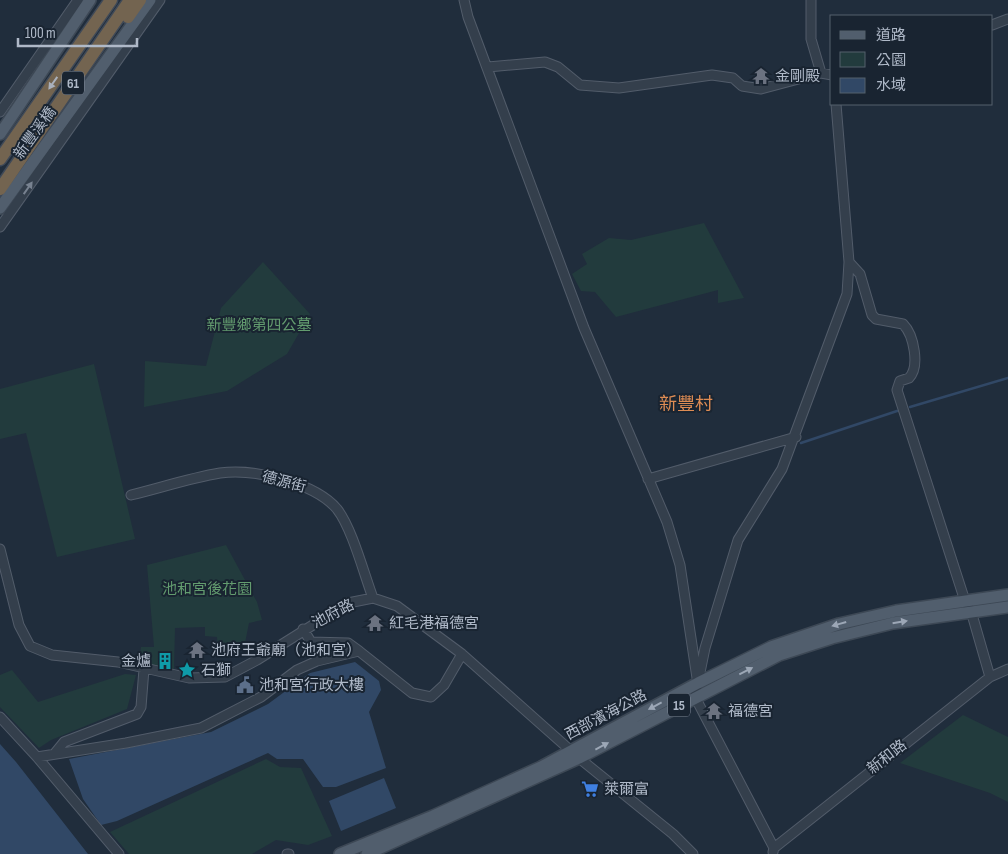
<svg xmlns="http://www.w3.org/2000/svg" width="1008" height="854" viewBox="0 0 1008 854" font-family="'Sofia Sans Condensed','Noto Sans TC',sans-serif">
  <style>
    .green { fill: #223b3d }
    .water { fill: #314866 }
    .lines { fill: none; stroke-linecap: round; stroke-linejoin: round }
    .stream { stroke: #314866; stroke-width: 2.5 }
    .minor-casing { stroke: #525c6a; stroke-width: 11 }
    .major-casing { stroke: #3d4855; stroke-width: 14 }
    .highway-casing { stroke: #3f4957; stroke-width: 15 }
    .minor { stroke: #343f4c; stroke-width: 9 }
    .major { stroke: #515e6d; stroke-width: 11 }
    .highway { stroke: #736450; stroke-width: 12 }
    .oneway { fill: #a9b0bc }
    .oneway2 { fill: #788290 }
    .oneway3 { fill: #9ca7b6 }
    .labels { text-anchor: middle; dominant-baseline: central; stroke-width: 4; stroke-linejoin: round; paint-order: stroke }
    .shield { fill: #192431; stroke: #828c9b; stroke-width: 1 }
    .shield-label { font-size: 14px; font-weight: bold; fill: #afb9c8 }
    .poi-label { font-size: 15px; fill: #afb9c8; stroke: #192431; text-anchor: start }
    .street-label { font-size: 15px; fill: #afb9c8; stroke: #192431 }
    .park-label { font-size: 15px; fill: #639c6f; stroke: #192431 }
    .quarter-label { font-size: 18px; fill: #de8c54; stroke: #192431 }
  </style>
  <rect width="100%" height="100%" fill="#202d3c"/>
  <path class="green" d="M704 223 744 298 718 303V290L616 317 595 292 581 291 572 274 587 264 582 254 609 238 631 240Z
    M263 262 310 314 287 354 227 391 144 407 145 361 206 366 221 308Z
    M94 364 135 539 57 557 26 433 0 439V389Z
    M226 545 257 602 262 620 249 623 245 643 218 648 217 637 205 636V627L175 628 174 669 139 664 141 647H154L147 565Z
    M12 670 38 702 125 674 136 675 127 709 51 740 39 748 0 707V675Z
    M963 715 1008 737V802L990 793 900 763Z
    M266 759 280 767 301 768 332 836 308 845 276 840 252 854H129L110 832Z"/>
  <path class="water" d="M355 662 379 681 381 690 369 712 386 768 336 787H323L303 759H277L268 753 117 821 101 825 83 799 69 759 211 732 268 704 310 673Z
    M0 744 16 762 88 854H0Z
    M384 778 396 808 341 831 329 801Z"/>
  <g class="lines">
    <path class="stream" d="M910 407 1008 378
      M801 443 897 411"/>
    <g class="minor-casing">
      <path id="minor" d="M464 0 468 17 584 328 667 522 680 565 697 678
        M811 0V39L821 73
        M992 25 1008 19
        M488 67 545 62 558 67 580 85 619 88 712 75 733 78 742 86 761 89 821 73 832 75
        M0 112 78 0
        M0 227 160 0
        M849 262 860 274 872 315 876 319 903 324C914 335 920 367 909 378L900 381 897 390 965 601 971 611 990 677
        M648 479 796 437
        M131 495C160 488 190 478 220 473 254 468 315 483 337 509 352 528 364 574 373 598
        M0 549 19 625 30 646 52 655 118 662 189 678 225 677 257 660 348 603 373 598 397 606 462 654 579 758 673 834 693 854
        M303 629 311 642 317 661
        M311 642 348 643 359 651
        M0 717 37 757 126 743 201 728 261 697 297 670 317 661 359 651 412 693 431 697 444 685 462 654
        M55 753 64 742 137 714 141 707 144 669
        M37 757 119 854
        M774 848 695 697 705 648 738 540 782 469 847 294 849 262 836 104
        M773 852 774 848 990 677 1008 669
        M287 854H289"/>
    </g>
    <g class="major-casing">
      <path id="major" d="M0 134 90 0
        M0 208 150 0
        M340 854 433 816 541 767 698 683 771 647 839 624 896 611 1008 595
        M367 854 579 758 779 655 832 638 893 623 1008 607"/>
    </g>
    <g class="highway-casing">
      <path id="highway" d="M128 17 140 0
        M0 159 111 0
        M0 189 130 0"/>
    </g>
    <use href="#minor" class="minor"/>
    <use href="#major" class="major"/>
    <use href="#highway" class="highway"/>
  </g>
  <defs><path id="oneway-solid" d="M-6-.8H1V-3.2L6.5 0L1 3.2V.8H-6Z" transform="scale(1.25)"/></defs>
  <use class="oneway" href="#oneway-solid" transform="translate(53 83) rotate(125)"/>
  <use class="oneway2" href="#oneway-solid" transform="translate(28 188) rotate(-55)"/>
  <g class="oneway3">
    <use href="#oneway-solid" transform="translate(900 622) rotate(-9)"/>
    <use href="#oneway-solid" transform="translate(839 624) rotate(164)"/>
    <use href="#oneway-solid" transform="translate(746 671) rotate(-27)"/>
    <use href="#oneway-solid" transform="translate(655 706) rotate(152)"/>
    <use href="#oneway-solid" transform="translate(602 746) rotate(-28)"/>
  </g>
  <defs>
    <g id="temple-bare" transform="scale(1.35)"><path d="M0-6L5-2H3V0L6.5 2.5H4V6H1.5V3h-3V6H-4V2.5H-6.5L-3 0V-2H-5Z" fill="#6b7280" stroke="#192431" stroke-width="2.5" paint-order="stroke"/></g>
    <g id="building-bare" transform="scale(1.35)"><path d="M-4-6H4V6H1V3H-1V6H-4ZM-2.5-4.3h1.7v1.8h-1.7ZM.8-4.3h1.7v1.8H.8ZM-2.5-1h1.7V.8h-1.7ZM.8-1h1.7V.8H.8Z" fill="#0f9aa8" stroke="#192431" stroke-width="2.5" paint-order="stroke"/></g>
    <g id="sight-bare" transform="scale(1.35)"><path d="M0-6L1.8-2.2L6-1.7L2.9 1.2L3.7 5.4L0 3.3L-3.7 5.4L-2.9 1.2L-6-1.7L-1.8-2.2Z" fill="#0f9aa8" stroke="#192431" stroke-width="2.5" paint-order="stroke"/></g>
    <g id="civic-bare" transform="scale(1.35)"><path d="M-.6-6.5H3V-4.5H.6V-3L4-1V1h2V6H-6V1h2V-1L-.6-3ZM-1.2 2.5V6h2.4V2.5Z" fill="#5c6f8a" stroke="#192431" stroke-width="2.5" paint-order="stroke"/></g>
    <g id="supermarket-bare" transform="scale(1.35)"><path d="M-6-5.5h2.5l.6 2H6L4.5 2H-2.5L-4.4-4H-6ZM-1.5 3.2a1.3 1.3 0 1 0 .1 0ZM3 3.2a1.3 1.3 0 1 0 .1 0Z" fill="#3f7fe0" stroke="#192431" stroke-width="2.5" paint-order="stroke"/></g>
  </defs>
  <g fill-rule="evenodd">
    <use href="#temple-bare" x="761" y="76"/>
    <use href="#temple-bare" x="375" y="623"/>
    <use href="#temple-bare" x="197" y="650"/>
    <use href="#building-bare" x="165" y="661"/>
    <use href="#sight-bare" x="187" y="670"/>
    <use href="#civic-bare" x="245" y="685"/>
    <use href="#temple-bare" x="714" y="711"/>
    <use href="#supermarket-bare" x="590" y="789"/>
  </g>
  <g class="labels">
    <g class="shield">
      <rect x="62" y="71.5" width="22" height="23" rx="4"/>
      <rect x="668" y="693.5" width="22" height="23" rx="4"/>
    </g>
    <g class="shield-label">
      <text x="73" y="83">61</text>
      <text x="679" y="705">15</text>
    </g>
    <g class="poi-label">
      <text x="775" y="76">金剛殿</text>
      <text x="389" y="623">紅毛港福德宮</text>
      <text x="211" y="650">池府王爺廟（池和宮）</text>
      <text x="151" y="661" text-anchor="end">金爐</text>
      <text x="201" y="670">石獅</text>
      <text x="259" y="685">池和宮行政大樓</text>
      <text x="728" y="711">福德宮</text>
      <text x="604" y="789">萊爾富</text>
    </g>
    <g class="street-label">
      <text transform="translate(35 133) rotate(-54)">新豐溪橋</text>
      <text transform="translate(284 482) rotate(15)">德源街</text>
      <text transform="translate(333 614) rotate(-27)">池府路</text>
      <text transform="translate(606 715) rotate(-28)">西部濱海公路</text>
      <text transform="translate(887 757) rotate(-38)">新和路</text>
    </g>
    <g class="park-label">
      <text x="259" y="325">新豐鄉第四公墓</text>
      <text x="207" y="589">池和宮後花園</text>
    </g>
    <g class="quarter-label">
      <text x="686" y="404">新豐村</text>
    </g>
  </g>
  <rect x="830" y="15" width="162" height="90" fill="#192431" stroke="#55606d"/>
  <rect x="840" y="31" width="25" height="8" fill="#515e6d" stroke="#55606d"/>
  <text x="876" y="40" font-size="15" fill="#afb9c8">道路</text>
  <rect x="840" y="52" width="25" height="15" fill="#223b3d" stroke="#55606d"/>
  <text x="876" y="65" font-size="15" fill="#afb9c8">公園</text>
  <rect x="840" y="78" width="25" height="15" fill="#314866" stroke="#55606d"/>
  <text x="876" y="90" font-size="15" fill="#afb9c8">水域</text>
  <path d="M18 38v8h119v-8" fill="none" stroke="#afb9c8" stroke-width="2.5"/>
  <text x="25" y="38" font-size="15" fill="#afb9c8" stroke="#192431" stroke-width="4" paint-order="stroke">100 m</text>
</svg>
